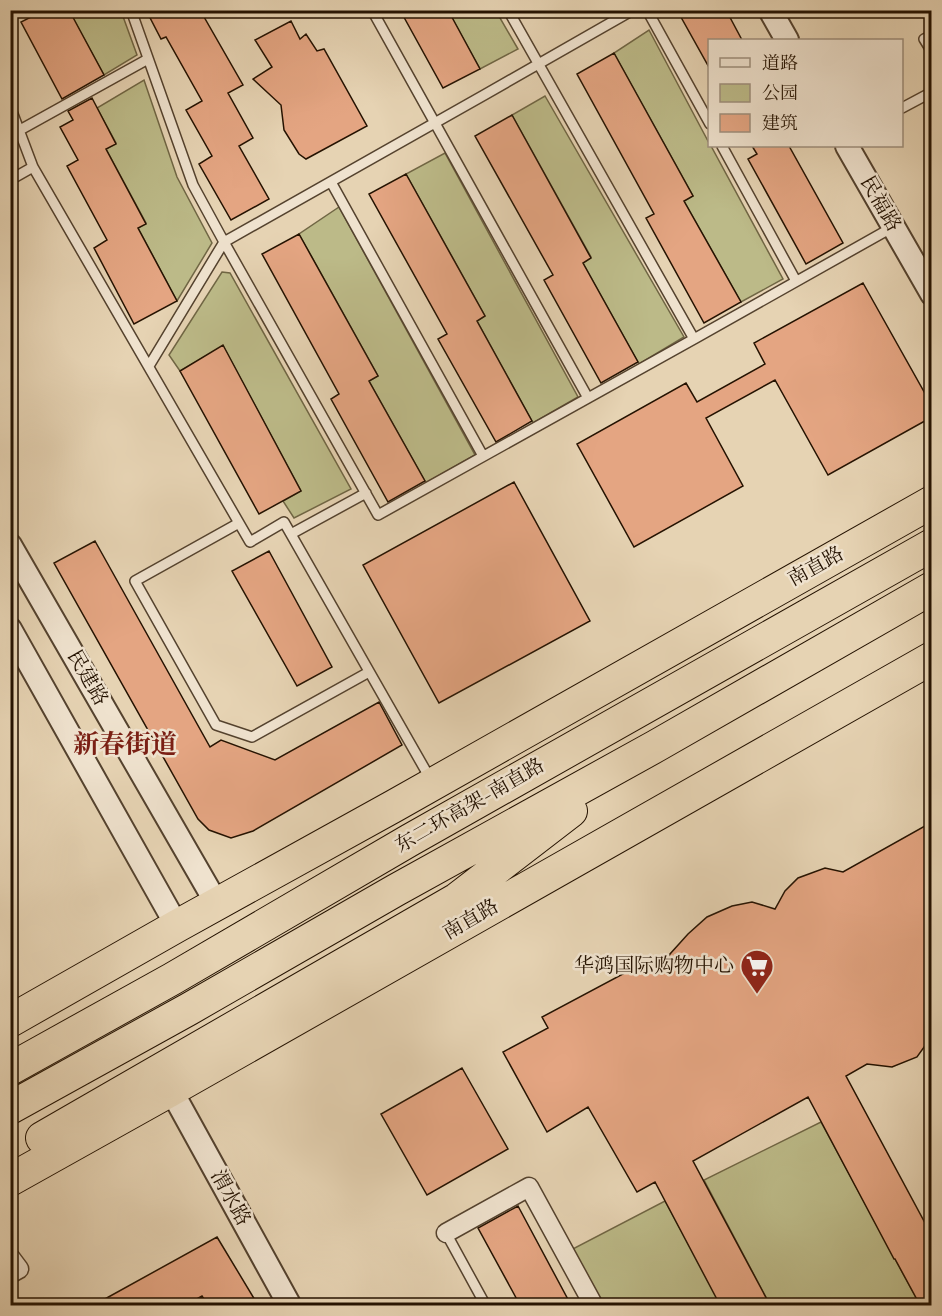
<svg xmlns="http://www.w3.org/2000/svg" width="942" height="1316" viewBox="0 0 942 1316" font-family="'Libre Bodoni','Noto Serif SC',serif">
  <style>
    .green { fill: #bcba88; stroke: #706644; stroke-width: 1.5 }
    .building { fill: #e4a582; stroke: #241201; stroke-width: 1.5 }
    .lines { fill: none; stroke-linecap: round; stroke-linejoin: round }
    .service-casing { stroke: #54422e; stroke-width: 12 }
    .minor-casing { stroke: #54422e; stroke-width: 21 }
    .tertiary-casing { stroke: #54422e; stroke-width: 26 }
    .trunk-casing { stroke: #241201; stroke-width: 34 }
    .service { stroke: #efe2ce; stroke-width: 9 }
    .minor { stroke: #efe2ce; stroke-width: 18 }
    .tertiary { stroke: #efe2ce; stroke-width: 22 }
    .trunk { stroke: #e6d3b3; stroke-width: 32 }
    .labels { text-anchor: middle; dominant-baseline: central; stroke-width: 5; stroke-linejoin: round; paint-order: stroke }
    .street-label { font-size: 20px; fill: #241201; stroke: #efe2ce }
    .poi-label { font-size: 20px; fill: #241201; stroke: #efe2ce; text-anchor: end }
    .district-label { font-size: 26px; font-weight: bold; fill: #7a1f14; stroke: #efe2ce }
  </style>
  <rect width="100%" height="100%" fill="#e6d3b3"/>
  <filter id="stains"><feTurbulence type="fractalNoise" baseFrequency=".00333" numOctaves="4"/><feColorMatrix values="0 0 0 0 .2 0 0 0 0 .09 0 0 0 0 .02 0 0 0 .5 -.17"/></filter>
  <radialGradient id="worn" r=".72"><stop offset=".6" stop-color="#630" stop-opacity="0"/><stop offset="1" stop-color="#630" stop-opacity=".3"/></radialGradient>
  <path class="green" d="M69 11H121L137 55 104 75Z
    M448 11H496L518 49 480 69Z
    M649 30 709 143 710 146H711L783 279 741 302 684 201 693 196 614 53Z
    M144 80 177 177 212 243 177 301 138 228 146 223 106 149 116 143 97 108Z
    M545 96 684 337 639 364 583 263 591 257 512 115Z
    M445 153 578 397 533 423 477 321 485 316 406 174Z
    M339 207 475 455 426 483 369 381 378 376 299 234Z
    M222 272 230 273 351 489 294 518 283 501 301 491 223 346 180 371 169 355Z
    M821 1122 920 1305H770L704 1180Z
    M665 1201 722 1305H594L565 1253Z"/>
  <path class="building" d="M32 10H69L104 75 62 99 21 22 35 15Z
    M146 10H200L243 85 228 93 253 138 239 146 269 199 231 220 199 164 212 156 186 110 202 101 166 37 161 39Z
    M400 10H448L480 69 443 88Z
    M677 10H726L742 40H710V69Z
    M291 21 300 39 306 34 317 51 324 49 367 126 306 159 299 154 284 130 281 105 253 79 272 67 255 40Z
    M614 53 693 196 684 201 741 302 704 323 646 218 654 214 577 74Z
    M92 98 116 144 106 149 146 224 138 228 177 301 134 324 94 248 107 240 67 166 78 160 60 127 73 120 68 111Z
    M512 115 591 258 583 263 638 362 601 383 544 280 553 275 475 136Z
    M752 146H789L843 243 806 264 748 159 757 154Z
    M406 174 485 316 477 321 532 421 496 442 438 339 447 334 369 194Z
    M299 234 378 376 369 381 425 481 388 502 331 399 339 394 262 254Z
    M863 283 932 406V417L828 475 775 380 706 418 743 486 634 547 577 444 686 383 697 402 765 364 754 343Z
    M223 345 301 491 259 514 180 371Z
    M514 482 590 621 439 703 363 565Z
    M95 541 210 747 221 740 275 760 379 702 402 745 253 831 231 838 209 830 198 819 54 563Z
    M269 551 332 667 297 686 232 571Z
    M932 822V1036L917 1057 892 1067 867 1064 846 1076 932 1236V1305H920L895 1259H894L808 1097 693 1161 770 1305H720L655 1182 637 1192 588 1107 547 1132 503 1052 548 1028 542 1017 634 968 658 974 670 954 688 934 707 917 732 906 752 902 775 909 785 891 798 878 825 868 843 872Z
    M462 1068 508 1149 427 1195 381 1114Z
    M518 1206 571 1305H520L478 1228Z
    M217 1237 258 1305H208L202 1296 186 1305H94Z"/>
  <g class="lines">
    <g class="service-casing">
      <path id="service" d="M131 10 193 185 224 242 149 366
        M372 10 588 398
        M508 10 694 339 378 515 224 242C361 165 497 88 633 10
        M647 10 710 124
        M932 35 924 39 932 52
        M10 106 33 167 250 542 284 522 431 780
        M902 108 932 92
        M20 130 148 59
        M722 146 796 281
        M10 180 33 167
        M331 182 483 456
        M694 339 893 227
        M239 523 135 581 216 725 252 737 369 672
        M291 534 366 493
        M446 1233 486 1306"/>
    </g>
    <g class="minor-casing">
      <path id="minor" d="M446 1233 529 1187 594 1306
        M10 1257 19 1269 10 1274"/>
    </g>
    <g class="tertiary-casing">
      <path id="tertiary" d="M770 10 787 40
        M847 146 932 294
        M10 545 217 904
        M10 629 177 926
        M171 1090 290 1306"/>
    </g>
    <g class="trunk-casing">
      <path id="trunk" d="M10 1021 177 926 394 806 932 502
        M10 1069 172 979 410 840 932 545
        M10 1108 189 1009 396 890 656 746 932 588
        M42 1138 457 899 571 811
        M10 1180 171 1090 932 658"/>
    </g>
    <use href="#service" class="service"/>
    <use href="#minor" class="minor"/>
    <use href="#tertiary" class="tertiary"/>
    <use href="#trunk" class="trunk"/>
  </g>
  <defs>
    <g id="supermarket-pin" transform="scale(1.725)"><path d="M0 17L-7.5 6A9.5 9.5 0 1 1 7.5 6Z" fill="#8f2418" stroke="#efe2ce"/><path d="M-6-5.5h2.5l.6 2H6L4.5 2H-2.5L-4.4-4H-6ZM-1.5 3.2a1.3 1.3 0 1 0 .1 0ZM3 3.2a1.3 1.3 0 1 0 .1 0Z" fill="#fff"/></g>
  </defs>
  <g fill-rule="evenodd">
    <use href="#supermarket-pin" x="757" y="966"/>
  </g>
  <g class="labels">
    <g class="street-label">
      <text transform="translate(880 204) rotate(60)">民福路</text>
      <text transform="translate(816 567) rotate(-29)">南直路</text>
      <text transform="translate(87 678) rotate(60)">民建路</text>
      <text transform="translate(470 806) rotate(-30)">东二环高架-南直路</text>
      <text transform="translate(471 920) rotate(-30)">南直路</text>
      <text transform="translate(230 1198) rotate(61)">渭水路</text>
    </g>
    <g class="poi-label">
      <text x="734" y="966">华鸿国际购物中心</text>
    </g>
    <g class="district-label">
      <text x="125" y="745">新春街道</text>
    </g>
  </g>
  <rect width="942" height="1316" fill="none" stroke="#e6d3b3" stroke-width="36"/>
  <rect x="12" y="12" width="918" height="1292" fill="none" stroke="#241201" stroke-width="3"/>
  <rect x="18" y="18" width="906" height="1280" fill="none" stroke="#241201" stroke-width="1.5"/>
  <rect x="708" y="39" width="195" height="108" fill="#efe2ce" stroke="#9e8f7c" stroke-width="1.5"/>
  <rect x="720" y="58" width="30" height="9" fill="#efe2ce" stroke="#9e8f7c" stroke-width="1.5"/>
  <text x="762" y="69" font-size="18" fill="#241201">道路</text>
  <rect x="720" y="84" width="30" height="18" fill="#bcba88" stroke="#9e8f7c" stroke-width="1.5"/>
  <text x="762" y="99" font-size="18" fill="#241201">公园</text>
  <rect x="720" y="114" width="30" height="18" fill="#e4a582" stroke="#9e8f7c" stroke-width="1.5"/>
  <text x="762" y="129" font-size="18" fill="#241201">建筑</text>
  <rect width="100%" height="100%" filter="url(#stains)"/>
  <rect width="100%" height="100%" fill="url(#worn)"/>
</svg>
